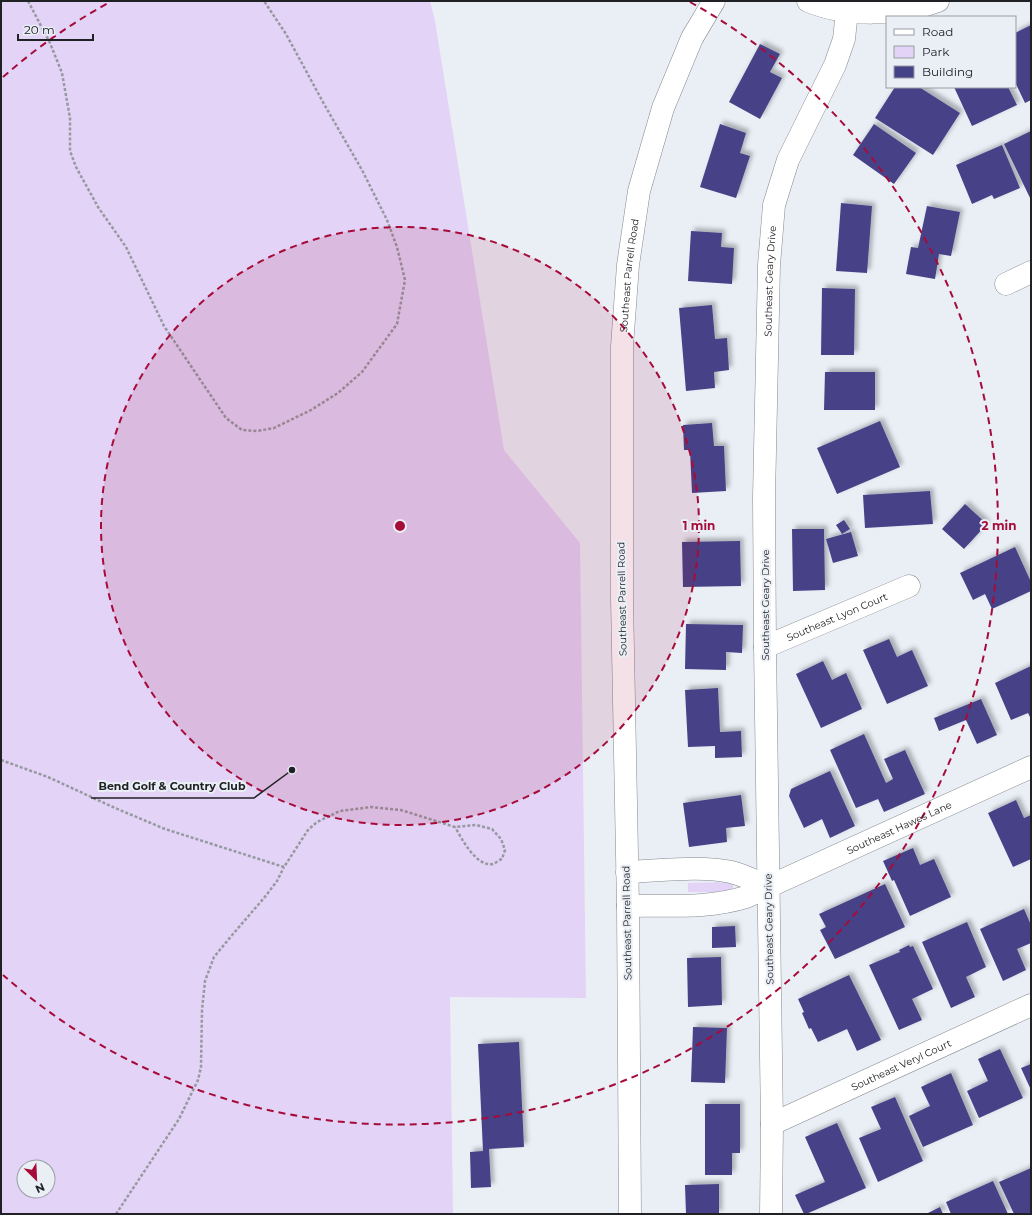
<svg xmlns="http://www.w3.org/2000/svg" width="1032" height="1215" viewBox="0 0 1032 1215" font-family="Montserrat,sans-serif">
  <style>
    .green { fill: #e3d3f7; fill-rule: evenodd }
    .building { fill: #464287; filter: url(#shadow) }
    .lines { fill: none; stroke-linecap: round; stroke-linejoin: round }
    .minor-casing { stroke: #85898f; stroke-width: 23 }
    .path { stroke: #96999f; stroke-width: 2.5; stroke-dasharray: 3 2; stroke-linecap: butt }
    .minor { stroke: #fff; stroke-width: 22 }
    .ring { fill: none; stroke: #a60b39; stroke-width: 2; stroke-dasharray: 7 5 }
    .labels { text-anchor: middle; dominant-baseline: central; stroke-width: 4; stroke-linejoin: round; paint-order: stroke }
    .street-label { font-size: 10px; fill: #202124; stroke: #eaeff6 }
    .centre { fill: #a60b39; stroke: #eaeff6; stroke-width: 2 }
    .ring-label { font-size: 12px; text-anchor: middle; font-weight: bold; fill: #a60b39; stroke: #eaeff6; stroke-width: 4; stroke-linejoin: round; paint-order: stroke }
    .leader { fill: none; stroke: #202124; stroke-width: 1.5 }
    .callout-dot { fill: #202124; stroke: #eaeff6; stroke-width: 1.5 }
    .callout-label { font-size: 11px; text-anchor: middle; font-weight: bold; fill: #202124; stroke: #eaeff6; stroke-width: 4; stroke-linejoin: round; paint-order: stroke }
  </style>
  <defs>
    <filter id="shadow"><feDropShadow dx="3.5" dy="-3.5" stdDeviation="2" flood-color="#0004"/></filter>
  </defs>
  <rect width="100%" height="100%" fill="#eaeff6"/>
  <path class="green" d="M1 1H430L435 21 504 450 580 543 586 998 450 997 453 1214H1ZM24 1167H48V1191H24Z
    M729 882 733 884V890L730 892H688V883Z"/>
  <path class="building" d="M1031 25V100L1025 103 1015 82V33Z
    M760 44 780 54 770 72 782 78 760 119 729 102Z
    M895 87H919L960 113 933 155 875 118Z
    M954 87H1008L1017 105 972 126Z
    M720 124 746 133 740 153 750 156 736 198 700 187Z
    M874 124 916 153 894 184 853 155Z
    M1031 131V200L1004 144Z
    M1002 145 1020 188 994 199 992 195 972 204 956 165Z
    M841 203 872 206 867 273 836 271Z
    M927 206 960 212 951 256 939 254 935 279 906 274 911 247 918 248Z
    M691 231 722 233 721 247 734 248 732 284 688 281Z
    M822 288 855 289 854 355H821Z
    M712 305 715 339 727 338 729 370 714 372 715 388 686 391 679 308Z
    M825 372H875V410H824Z
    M880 421 900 467 837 494 817 448Z
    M712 423 714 446H724L726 491 692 493 690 450H684L683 425Z
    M930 491 933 524 865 528 863 495Z
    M965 504 987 524 964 549 942 529Z
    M844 520 850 529 842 534 836 525Z
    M792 529H824L825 590 793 591Z
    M851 532 858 556 833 563 826 539Z
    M740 541 741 586 683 587 682 542Z
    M1015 547 1031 582V591L992 609 985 594 973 600 960 573Z
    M686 624 743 625 742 653 726 652V670L685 669Z
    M889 639 897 657 912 650 928 686 887 704 863 650Z
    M823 661 832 680 846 673 862 709 821 728 796 674Z
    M1031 666V719L1028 713 1011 720 995 683Z
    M718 688 720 732 741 731 742 757 715 758V746L688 747 685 690Z
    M981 699 997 735 977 744 966 720 939 731 934 718Z
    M864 734 886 783 893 779 884 759 905 750 925 794 884 812 878 799 856 808 830 750Z
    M830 771 855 826 830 838 822 819 804 828 789 796 791 789Z
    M741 795 745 826 726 828 727 842 689 847 683 803Z
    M1016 800 1024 818 1031 815V859L1013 867 988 813Z
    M913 848 920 865 934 859 951 897 910 916 894 880 892 881 883 861Z
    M885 884 905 927 835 959 820 930 826 927 819 914Z
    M1024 909 1031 925V943L1017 949 1026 970 1003 981 980 929Z
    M967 922 986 967 966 977 975 997 951 1008 922 942Z
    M735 926 736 947 712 948V927Z
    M909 945 910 947 913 946 933 989 912 999 922 1020 899 1030 869 965 900 952 899 950Z
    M721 957 722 1005 688 1007 687 958Z
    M849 975 881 1040 857 1051 847 1029 818 1042 811 1028 809 1029 802 1013 804 1012 798 999Z
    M693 1027 727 1028 725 1083 691 1082Z
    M519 1042 524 1147 489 1149 491 1187 471 1188 470 1152 483 1151 478 1044Z
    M1000 1049 1023 1098 979 1118 967 1091 988 1081 978 1059Z
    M1031 1064V1090L1021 1068Z
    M951 1073 973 1125 923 1147 909 1116 930 1106 921 1087Z
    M895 1097 923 1161 878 1182 859 1138 881 1129 871 1107Z
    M705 1104H740V1153H732V1175H705Z
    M837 1123 866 1188 806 1214H804L795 1195 825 1182 805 1137Z
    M1031 1168V1214H1014L999 1182Z
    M993 1181 1008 1214H951L946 1202Z
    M719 1184V1214H686L685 1185Z
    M940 1207 943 1214H926Z"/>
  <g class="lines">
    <g class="minor-casing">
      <g id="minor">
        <path d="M808 1C846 17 899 16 938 1"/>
        <path d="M1006 284 1031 272"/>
        <path id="s1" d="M765 647 909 586"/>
        <path d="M627 872C658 871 701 865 731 872 744 875 756 881 768 887"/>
        <path id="s2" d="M628 906C667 905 708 909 746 897L1031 767"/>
        <path id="s3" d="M772 1124 1031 1005"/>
        <path id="s4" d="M630 1214 628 906 622 599V346L628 265 639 191 663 108 692 38 714 1"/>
        <path id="s5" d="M771 1214 772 1124 765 647 764 497 769 265 774 205 788 160 835 65 844 39 847 11"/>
      </g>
    </g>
    <path class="path" d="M28 1 50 43 62 73 70 118V151L76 167 98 207 126 247 164 326 226 418 242 430 257 431 274 428 311 410 338 393 362 372 397 324 405 280 397 247 387 220 362 170 324 104 286 34 264 1
      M1 760 48 777 115 808 165 829 284 867 308 830 317 822 340 811 371 807 401 810 455 827 476 825 492 829 501 839 505 850 502 859C499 860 496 863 493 864 476 867 462 839 455 827
      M116 1214 179 1119 198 1080 201 1067 202 1010 205 981 214 957 233 934 264 898 277 881 284 867"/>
    <use href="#minor" class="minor"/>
  </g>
  <circle cx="400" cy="526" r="299" fill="#a60b39" fill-opacity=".12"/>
  <g class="ring">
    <circle cx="400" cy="526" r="299"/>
    <path d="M3 77A599 599 0 0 1 110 2M690 2A599 599 0 1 1 3 975"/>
  </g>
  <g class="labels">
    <g class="street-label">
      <text stroke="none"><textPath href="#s4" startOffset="939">Southeast Parrell Road</textPath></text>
      <text stroke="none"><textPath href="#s5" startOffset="933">Southeast Geary Drive</textPath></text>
      <text transform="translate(622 599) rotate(-91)">Southeast Parrell Road</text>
      <text transform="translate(765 605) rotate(-90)">Southeast Geary Drive</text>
      <text stroke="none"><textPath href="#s1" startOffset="78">Southeast Lyon Court</textPath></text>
      <text stroke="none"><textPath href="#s2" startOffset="287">Southeast Hawes Lane</textPath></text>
      <text transform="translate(627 923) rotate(-91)">Southeast Parrell Road</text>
      <text transform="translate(769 929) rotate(-91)">Southeast Geary Drive</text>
      <text stroke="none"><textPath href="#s3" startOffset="142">Southeast Veryl Court</textPath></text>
    </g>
  </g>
  <circle cx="400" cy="526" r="6" class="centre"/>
  <g class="ring-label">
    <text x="699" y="530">1 min</text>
    <text x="999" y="530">2 min</text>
  </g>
  <path class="leader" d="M292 770L254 798H91"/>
  <circle class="callout-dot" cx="292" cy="770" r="4"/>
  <g class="callout-label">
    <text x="172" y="790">Bend Golf &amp; Country Club</text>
  </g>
  <rect width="1032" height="1215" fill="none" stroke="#202124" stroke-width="4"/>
  <rect x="886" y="16" width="130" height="72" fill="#eaeff6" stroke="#999da2"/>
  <rect x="894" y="29" width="20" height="6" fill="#ffffff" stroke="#999da2"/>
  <text x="922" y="36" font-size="12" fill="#202124">Road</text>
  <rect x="894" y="46" width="20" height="12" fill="#e3d3f7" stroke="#999da2"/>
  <text x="922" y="56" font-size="12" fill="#202124">Park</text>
  <rect x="894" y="66" width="20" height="12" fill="#464287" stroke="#999da2"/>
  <text x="922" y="76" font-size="12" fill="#202124">Building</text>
  <g transform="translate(36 1179) rotate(156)"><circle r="19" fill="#eaeff6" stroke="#999da2"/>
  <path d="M0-3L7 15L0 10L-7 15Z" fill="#a60b39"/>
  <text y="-6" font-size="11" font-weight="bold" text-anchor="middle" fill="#202124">N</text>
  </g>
  <path d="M18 34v6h75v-6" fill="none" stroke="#202124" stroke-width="2"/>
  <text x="24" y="34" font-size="12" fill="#202124" stroke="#eaeff6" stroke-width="3" paint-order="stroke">20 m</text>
</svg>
